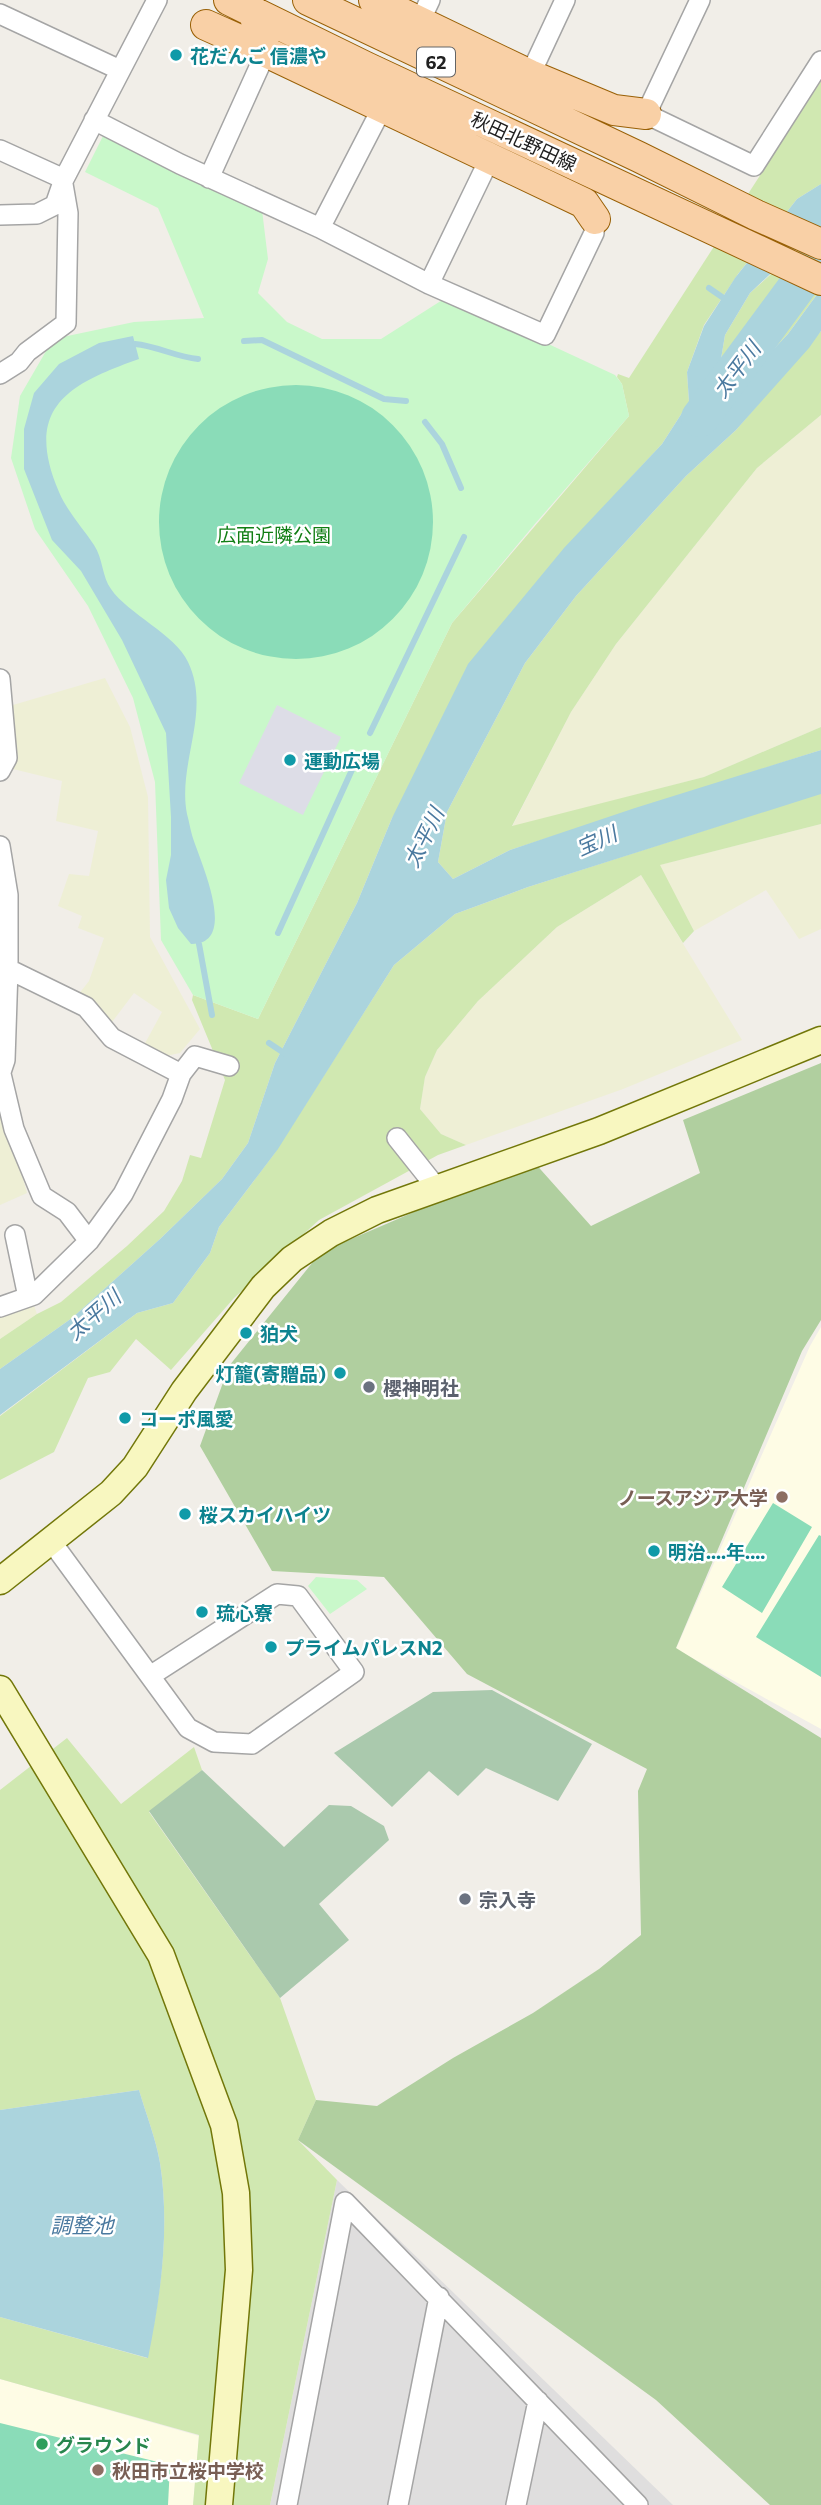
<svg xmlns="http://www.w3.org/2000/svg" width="821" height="2505" viewBox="0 0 821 2505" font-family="Commissioner,'Noto Sans JP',sans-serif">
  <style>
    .residential { fill: #dfdede }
    .education { fill: #fefce5 }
    .farmland { fill: #eeefd5 }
    .grass { fill: #d0e8b1 }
    .forest { fill: #b0cf9f }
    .cemetery { fill: #aac9ad }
    .park { fill: #c9f8ca }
    .pitch { fill: #8adcb8 }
    .plaza { fill: #dddde7 }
    .water { fill: #abd4dd }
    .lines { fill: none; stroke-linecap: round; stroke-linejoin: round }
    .stream { stroke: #abd4dd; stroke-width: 6 }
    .river { stroke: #abd4dd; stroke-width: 38 }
    .street-casing { stroke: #a5a5a5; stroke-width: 22 }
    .secondary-casing { stroke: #727709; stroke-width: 29 }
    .primary-casing { stroke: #996006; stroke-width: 32 }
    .street { stroke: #fff; stroke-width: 19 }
    .secondary { stroke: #f8f7c0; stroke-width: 26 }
    .primary { stroke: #f9d0a6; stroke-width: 30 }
    .culture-dot { fill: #0f9aa8; stroke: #fff; stroke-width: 2.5 }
    .worship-dot { fill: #6b7280; stroke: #fff; stroke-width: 2.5 }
    .education-dot { fill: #8d6e63; stroke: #fff; stroke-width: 2.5 }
    .leisure-dot { fill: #2e9e5b; stroke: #fff; stroke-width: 2.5 }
    .labels { text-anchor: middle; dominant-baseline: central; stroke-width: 5; stroke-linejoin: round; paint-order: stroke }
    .shield { fill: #fff; stroke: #646464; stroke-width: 2 }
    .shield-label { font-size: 18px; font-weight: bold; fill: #212121 }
    .culture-label { font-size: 19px; font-weight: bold; fill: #0d838f; stroke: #fff; text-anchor: start }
    .street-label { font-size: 19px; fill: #212121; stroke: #fff }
    .park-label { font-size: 19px; fill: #107e13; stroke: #fff }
    .worship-label { font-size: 19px; font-weight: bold; fill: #5b616d; stroke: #fff; text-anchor: start }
    .education-label { font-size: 19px; font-weight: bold; fill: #785e54; stroke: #fff; text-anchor: end }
    .leisure-label { font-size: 19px; font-weight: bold; fill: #27864d; stroke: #fff; text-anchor: start }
    .water-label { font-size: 21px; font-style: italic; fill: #4a799f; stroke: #fff }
  </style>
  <rect width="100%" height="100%" fill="#f1eee8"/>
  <path class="residential" d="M337 2180 673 2505H270Z"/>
  <path class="education" d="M821 1327V1729L676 1649 810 1346Z
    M0 2379 199 2436 193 2505H0Z"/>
  <path class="farmland" d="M821 415V727L704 777 512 827 571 712 616 644 757 468Z
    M105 678 130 727 148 797 150 937 200 1029 180 1053 161 1057 143 1047 162 1012 134 993 109 1026 78 995 89 981 104 938 78 928 82 916 58 906 69 874 89 876 98 831 56 821 62 781 13 769V705Z
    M821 824V929L799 939 766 890 694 931 659 865Z
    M641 875 742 1040 623 1089 466 1145 441 1134 420 1109 425 1077 437 1050 478 1001 557 927Z
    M0 1096 27 1193 0 1205Z
    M32 1300 37 1314 0 1339V1312Z"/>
  <path class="grass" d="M821 81V184L797 199 738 274 704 325 687 372 689 402 662 444 624 485 392 818 357 903 275 1063 248 1143 222 1179 160 1239 72 1318 0 1369V1339L37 1314 61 1302 127 1246 164 1211 182 1181 190 1155 201 1158 225 1080 192 1000 193 995 258 1019 452 623 629 416 622 384 617 377 618 374 629 378Z
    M821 229V289L788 334 744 380 719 371 725 335 750 293Z
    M821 331V415L757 468 616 644 571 712 512 826 704 777 821 727V750L510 850 453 879 438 862 447 812 525 663 576 596 686 476 736 430Z
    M821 793V824L660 865 694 931 683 943 641 875 557 927 478 1001 437 1050 425 1077 420 1109 441 1134 466 1145 438 1155 319 1220 234 1298 171 1370 136 1339 110 1372 88 1378 54 1452 0 1480V1416L137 1313 173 1303 210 1253 219 1227 274 1154 394 965 455 914 528 887Z
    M67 1738 121 1804 194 1747 202 1770 149 1812 280 1998 316 2100 298 2140 337 2180 270 2505H193L199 2435 0 2379V2317L147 2358C161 2295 170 2228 160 2163 156 2139 146 2114 139 2090L0 2110V1790Z"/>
  <path class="forest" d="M821 1063V1320L802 1351 676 1648 821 1738V2505H770L656 2400 298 2140 316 2100 377 2106 453 2058 533 2013 599 1969 641 1935 638 1791 647 1769 467 1674 384 1577 272 1571 200 1446 229 1366 321 1252 533 1161 591 1226 700 1173 683 1120Z"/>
  <path class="cemetery" d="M492 1690 592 1744 558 1801 486 1768 458 1796 429 1771 392 1807 334 1753 433 1692Z
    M202 1770 284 1847 329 1805 351 1806 384 1826 389 1840 319 1904 349 1940 280 1998 149 1811Z"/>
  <path class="park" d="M106 130 262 210 268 259 258 293 287 322 322 339H381L447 297 615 375 622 384 629 416 534 525 452 623 258 1019 193 995 161 940 155 782 133 698 88 606 35 529 11 458 20 396 53 339 134 322 204 318 158 208 85 172Z
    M316 1577 357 1580 367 1589 330 1614 308 1586Z"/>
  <path class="pitch" d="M159 522a137 137 0 1 1 274 0a137 137 0 1 1-274 0Z
    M773 1503 812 1527 762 1613 722 1587Z
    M819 1535 821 1536V1677L756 1637Z
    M0 2423 170 2465 168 2505H0Z"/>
  <path class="plaza" d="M277 705 341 737 303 815 239 783Z"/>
  <path class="water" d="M821 184V226L750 293 725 335 719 371 744 380 788 334 821 289V331L809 348 736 430 686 476 576 596 525 663 447 812 438 862 453 879 510 850 635 808 821 750V794L528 887 455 914 394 965 278 1149 219 1227 210 1253 173 1303 137 1313 0 1415V1369L72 1318 160 1239 222 1179 248 1143 275 1063 357 903 392 818 468 664 564 548 662 444 689 402 687 372 704 326 735 278 797 199Z
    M133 336 139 359C68 384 23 408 59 492 67 511 82 527 94 545 103 558 102 577 111 589 128 614 175 634 188 662 212 712 177 763 187 814 189 821 190 828 192 835 198 857 241 945 191 944L178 928 169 908 166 880 171 855V817L166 733 122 640 81 571 52 540 24 469V429L34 393 59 364 99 343Z
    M139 2090C146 2114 156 2139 160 2163 170 2228 161 2295 148 2358L0 2317V2110Z"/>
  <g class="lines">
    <path class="stream" d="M709 288 722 297
      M244 341 262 340 384 399 406 401
      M135 344C157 346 176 357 198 359
      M425 422 442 444 461 488
      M370 733 464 537
      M278 933 356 761
      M199 944 212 1015
      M269 1043 287 1055"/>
    <path class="river" d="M700 418 821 254"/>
    <g class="street-casing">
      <path id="street" d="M700 0 646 114 754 166 821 61
        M0 14 120 70
        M420 21 430 0
        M530 75 565 0
        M94 120 180 164 320 228 429 284 545 335 594 233 595 219
        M0 150 64 179
        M209 178 266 52
        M0 215 37 214 55 205 64 179 157 0
        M320 228 382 108
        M429 284 489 160
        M0 374 19 362 27 352 66 323 68 213 63 184
        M0 679 7 758 0 771
        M0 846 8 895V969L5 1060 0 1075
        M0 965 86 1007 112 1038 181 1074 195 1056 229 1066
        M1 1074 14 1129 42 1196 67 1212 89 1241
        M397 1138 436 1187
        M15 1235 28 1297
        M0 1307 34 1295 89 1241 123 1194 172 1099 181 1074
        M51 1541 188 1728 214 1742 252 1744 354 1672 298 1596 277 1594 150 1676
        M287 2505 345 2202 638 2505
        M398 2505 439 2297
        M516 2505 538 2401"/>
    </g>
    <g class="secondary-casing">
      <path id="secondary" d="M0 1581 111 1493 135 1467 184 1391 263 1287 292 1259 331 1233 377 1210 599 1131 821 1040
        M0 1689 161 1955 224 2125 236 2193 239 2270 219 2505"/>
    </g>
    <g class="primary-casing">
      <path id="primary" d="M229 0 366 67 821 280
        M308 0 639 157 756 215 821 244
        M374 0 530 75 614 110 646 114
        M253 11 266 52 584 203 595 219
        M206 25 266 52"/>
    </g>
    <use href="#street" class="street"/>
    <use href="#secondary" class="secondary"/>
    <use href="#primary" class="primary"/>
  </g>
  <g class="culture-dot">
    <circle cx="176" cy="55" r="7"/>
    <circle cx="290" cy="760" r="7"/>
    <circle cx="246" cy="1333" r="7"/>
    <circle cx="340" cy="1373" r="7"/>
    <circle cx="125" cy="1418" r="7"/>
    <circle cx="185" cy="1514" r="7"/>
    <circle cx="654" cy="1551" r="7"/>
    <circle cx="202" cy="1612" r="7"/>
    <circle cx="271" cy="1647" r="7"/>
  </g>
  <g class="worship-dot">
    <circle cx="369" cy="1387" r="7"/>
    <circle cx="465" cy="1899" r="7"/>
  </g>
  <g class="education-dot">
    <circle cx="782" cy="1497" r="7"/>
    <circle cx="98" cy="2470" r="7"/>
  </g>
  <circle class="leisure-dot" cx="42" cy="2444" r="7"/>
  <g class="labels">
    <rect class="shield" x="417" y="47.5" width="38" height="29" rx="5"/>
    <g class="shield-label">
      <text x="436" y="62">62</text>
    </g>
    <g class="culture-label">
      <text x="190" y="55">花だんご 信濃や</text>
      <text x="304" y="760">運動広場</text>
      <text x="260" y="1333">狛犬</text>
      <text x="326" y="1373" text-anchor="end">灯籠(寄贈品)</text>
      <text x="139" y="1418">コーポ風愛</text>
      <text x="199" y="1514">桜スカイハイツ</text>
      <text x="668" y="1551">明治....年....</text>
      <text x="216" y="1612">琉心寮</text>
      <text x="285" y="1647">プライムパレスN2</text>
    </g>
    <g class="street-label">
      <text transform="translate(524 141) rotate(25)">秋田北野田線</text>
    </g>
    <g class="park-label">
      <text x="274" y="534">広面近隣公園</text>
    </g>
    <g class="worship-label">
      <text x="383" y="1387">櫻神明社</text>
      <text x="479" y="1899">宗入寺</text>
    </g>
    <g class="education-label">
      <text x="768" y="1497">ノースアジア大学</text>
      <text x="112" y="2470" text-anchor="start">秋田市立桜中学校</text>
    </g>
    <g class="leisure-label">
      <text x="56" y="2444">グラウンド</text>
    </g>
    <g class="water-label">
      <text transform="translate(736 369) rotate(-53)">太平川</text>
      <text transform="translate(423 837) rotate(-64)">太平川</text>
      <text transform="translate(596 840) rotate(-24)">宝川</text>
      <text transform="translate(93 1314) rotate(-41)">太平川</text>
      <text x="82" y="2224">調整池</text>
    </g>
  </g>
</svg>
